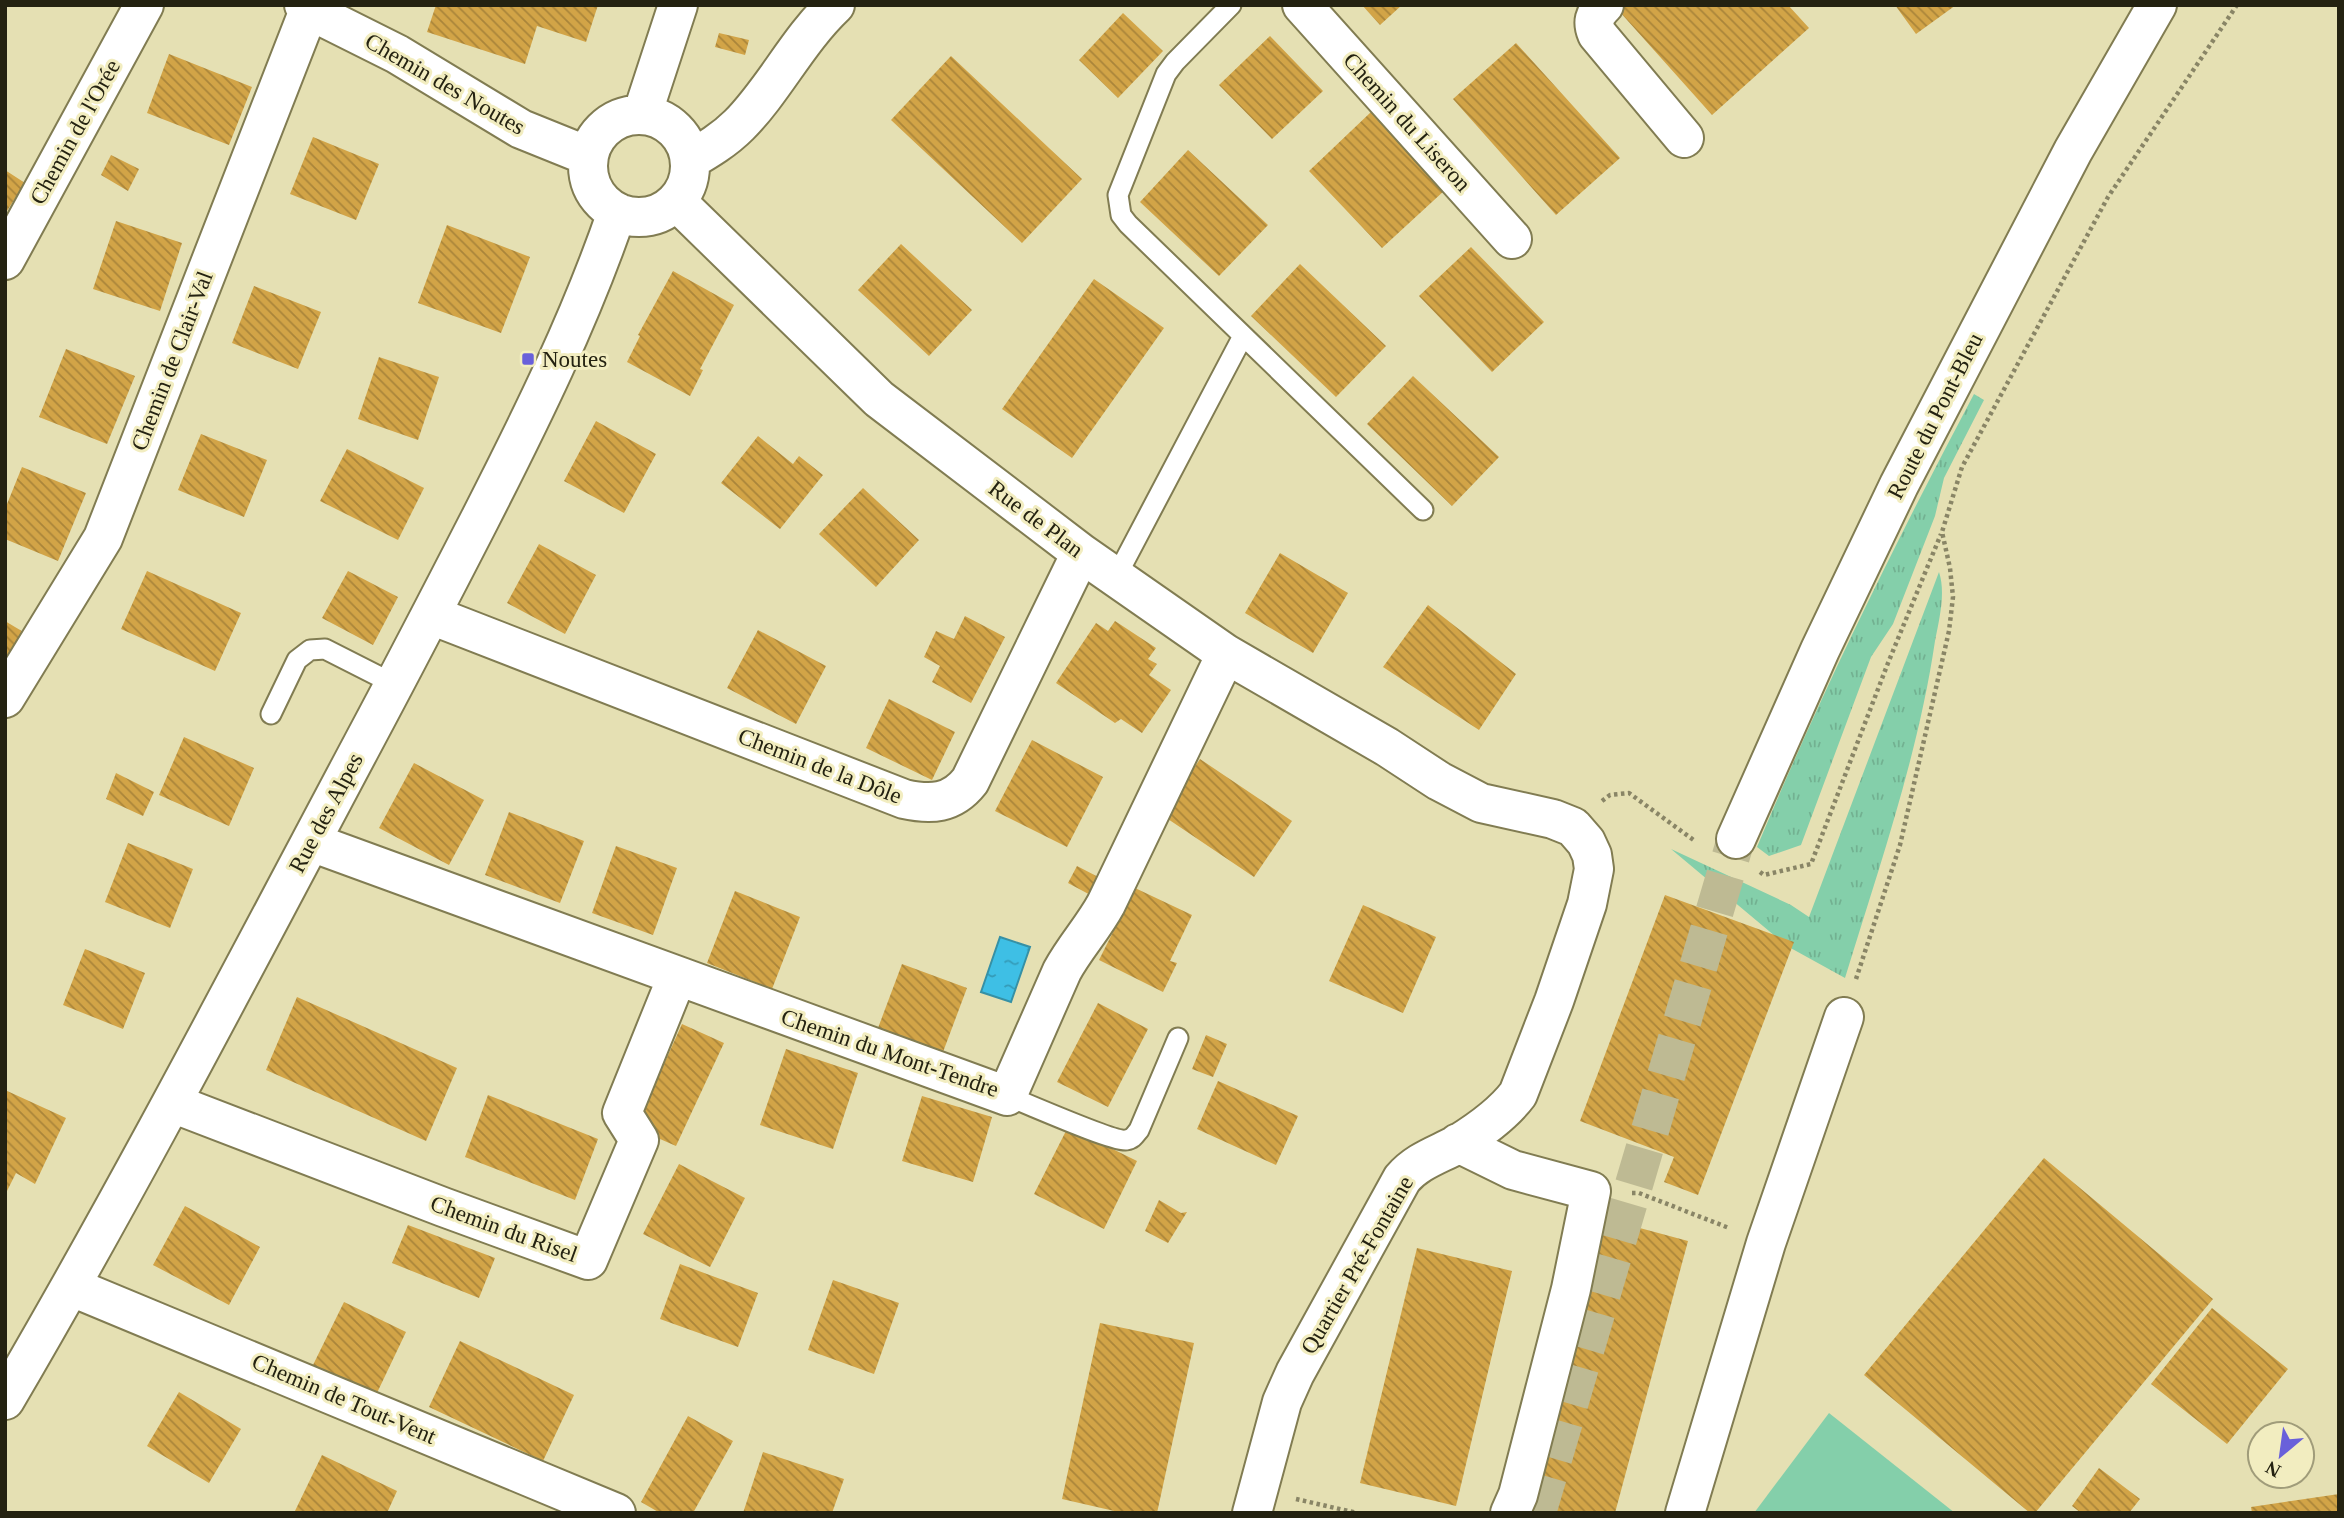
<svg xmlns="http://www.w3.org/2000/svg" width="2344" height="1518" viewBox="0 0 2344 1518" font-family="Georgia,serif">
  <style>
    .grass { fill: url(#grass-tufts) }
    .green { fill: #84cfaa }
    .water { fill: url(#water-ripples); stroke: #3690a5; stroke-width: 2 }
    .building { fill: url(#building-back-hatch) }
    .lines { fill: none; stroke-linecap: round; stroke-linejoin: round }
    .secondary-tunnel { stroke: #beba93; stroke-width: 38; stroke-dasharray: 38 19; stroke-linecap: butt }
    .lane-casing { stroke: #817c52; stroke-width: 23 }
    .street-casing { stroke: #817c52; stroke-width: 42 }
    .secondary-casing { stroke: #817c52; stroke-width: 42 }
    .path { stroke: #898566; stroke-width: 4.5; stroke-dasharray: 3.5 3.5; stroke-linecap: butt }
    .lane { stroke: #fff; stroke-width: 19 }
    .street { stroke: #fff; stroke-width: 38 }
    .secondary { stroke: #fff; stroke-width: 38 }
    .poi-dot { fill: #6960da; stroke: #f2edc0; stroke-width: 2.5 }
    .labels { text-anchor: middle; dominant-baseline: central; stroke-width: 6; stroke-linejoin: round; paint-order: stroke }
    .street-label { font-size: 23px; fill: #242211; stroke: #f2edc0 }
    .poi-label { font-size: 23px; fill: #242211; stroke: #f2edc0; text-anchor: start }
  </style>
  <defs>
    <pattern id="grass-tufts" width="24" height="20" patternUnits="userSpaceOnUse" patternTransform="scale(1.75)"><rect width="24" height="20" fill="#84cfaa"/><path d="M3 7l-1-3M5 7V3M7 7l1-3M15 17l-1-3M17 17v-4M19 17l1-3" fill="none" stroke="#72b191"/></pattern>
    <pattern id="water-ripples" width="26" height="14" patternUnits="userSpaceOnUse" patternTransform="scale(1.75)"><rect width="26" height="14" fill="#3ebfe5"/><path d="M2 4q2-2 4 0t4 0M15 11q2-2 4 0t4 0" fill="none" stroke="#349bb8"/></pattern>
    <pattern id="building-back-hatch" width="6" height="6" patternUnits="userSpaceOnUse" patternTransform="scale(1.75)"><rect width="6" height="6" fill="#d2a447"/><path d="M-1 5l2 2M0 0l6 6M5-1l2 2" fill="none" stroke="#aa853a"/></pattern>
  </defs>
  <rect width="100%" height="100%" fill="#e5e0b3"/>
  <path class="grass" d="M1974 394 1984 400 1944 478 1935 516 1893 624 1871 657 1801 845 1769 856 1757 847C1822 691 1895 543 1974 394Z
    M1939 572C1946 593 1939 620 1935 641 1918 756 1879 867 1845 978L1787 946 1671 849 1791 905 1809 917Z"/>
  <path class="green" d="M1829 1413 1955 1513H1754Z"/>
  <path class="water" d="M1000 937 1030 947 1011 1002 981 992Z"/>
  <path class="building" d="M436 5H598L586 42 537 26 525 64 427 32Z
    M1362 5H1402L1380 25Z
    M1626 5H1788L1809 28 1712 115 1619 11Z
    M1895 5H1956L1916 34Z
    M1123 13 1163 51 1118 98 1079 60Z
    M719 33 749 40 745 55 715 47Z
    M1270 36 1323 91 1272 139 1219 85Z
    M1516 43 1620 158 1556 215 1453 99Z
    M169 54 252 87 229 145 147 113Z
    M951 56 1082 179 1022 243 891 120Z
    M1371 112 1445 190 1382 248 1309 171Z
    M313 137 379 164 356 220 290 194Z
    M1188 150 1268 225 1219 276 1140 202Z
    M111 155 139 169 128 191 101 175Z
    M5 170 25 183 5 214Z
    M116 221 182 243 160 311 93 289Z
    M447 225 530 257 501 333 418 303Z
    M901 244 972 310 929 356 858 290Z
    M1471 247 1544 322 1492 372 1419 296Z
    M1300 264 1386 346 1336 397 1251 316Z
    M673 271 734 305 700 369 703 370 690 396 627 362 640 336 638 335Z
    M1094 279 1164 328 1072 458 1002 409Z
    M254 286 321 312 298 369 232 343Z
    M66 349 135 376 107 444 39 417Z
    M379 357 439 377 418 440 358 419Z
    M1413 376 1499 457 1452 506 1367 424Z
    M596 421 656 454 624 513 564 481Z
    M201 434 267 460 244 517 178 490Z
    M758 436 793 464 799 456 823 475 780 529 721 483Z
    M347 449 424 488 398 540 320 501Z
    M22 467 86 493 58 561 5 539V509Z
    M863 488 919 540 876 587 819 534Z
    M539 544 596 575 565 634 507 603Z
    M1280 553 1348 593 1313 653 1245 613Z
    M147 571 241 613 215 671 121 629Z
    M348 571 398 597 373 645 322 618Z
    M1428 605 1516 674 1479 730 1383 667Z
    M965 616 1005 637 971 703 932 682 940 666 924 657 936 631 954 639Z
    M5 621 25 633 5 664Z
    M1115 621 1156 648 1148 659 1157 664 1149 675 1171 690 1142 733 1121 719 1115 723 1056 683 1096 623 1108 631Z
    M758 630 826 666 796 724 727 688Z
    M889 699 955 732 932 780 866 748Z
    M184 737 254 768 229 826 159 795Z
    M1032 740 1103 777 1067 847 995 811Z
    M1200 759 1292 821 1254 877 1162 815Z
    M414 763 484 800 449 865 379 828Z
    M116 773 154 792 143 816 106 799Z
    M509 812 584 841 560 903 485 875Z
    M128 843 193 869 170 928 105 902Z
    M616 846 677 868 653 935 592 913Z
    M1077 866 1106 881 1096 898 1068 883Z
    M1135 888 1192 915 1170 961 1177 963 1163 992 1099 960Z
    M735 891 800 917 772 989 707 963Z
    M1665 895 1794 942 1698 1195 1664 1182 1674 1157 1580 1121Z
    M1363 905 1436 937 1403 1013 1329 981Z
    M85 949 145 973 123 1029 63 1005Z
    M902 964 967 988 943 1052 878 1028Z
    M297 997 457 1068 426 1141 266 1070Z
    M1098 1003 1148 1029 1108 1107 1057 1082Z
    M682 1024 724 1043 676 1146 635 1128Z
    M1206 1035 1227 1044 1213 1077 1192 1069Z
    M786 1049 858 1073 833 1149 760 1125Z
    M1218 1081 1298 1116 1276 1165 1197 1129Z
    M5 1090 66 1118 35 1184 16 1173 5 1195Z
    M488 1095 598 1139 575 1200 465 1157Z
    M922 1096 992 1117 973 1182 902 1161Z
    M1068 1127 1137 1161 1104 1229 1034 1194Z
    M2044 1158 2213 1299 2035 1513H2030L1864 1375Z
    M679 1164 745 1198 710 1267 643 1234Z
    M1159 1200 1181 1213 1187 1212 1168 1243 1145 1231Z
    M185 1206 260 1247 229 1305 153 1265Z
    M1599 1217 1688 1241 1615 1513H1530Z
    M408 1225 495 1258 479 1298 392 1263Z
    M1417 1248 1512 1271 1456 1506 1360 1483Z
    M680 1264 758 1293 738 1347 660 1319Z
    M833 1280 899 1303 874 1374 808 1350Z
    M344 1302 406 1332 376 1395 313 1365Z
    M2212 1308 2288 1369 2227 1444 2151 1384Z
    M1100 1323 1194 1343 1157 1513H1123L1062 1499Z
    M460 1341 574 1395 543 1461 429 1407Z
    M179 1392 241 1429 209 1483 147 1446Z
    M688 1416 733 1441 693 1513H660L641 1502Z
    M763 1452 844 1479 832 1513H743Z
    M322 1455 397 1491 387 1513H294Z
    M2099 1468 2140 1499 2129 1513H2081L2072 1506Z
    M2339 1494V1513H2252L2251 1507Z"/>
  <g class="lines">
    <path class="secondary-tunnel" d="M1537 1513 1736 839"/>
    <g class="lane-casing">
      <path id="lane" d="M1231 5 1175 62 1166 74 1118 195 1121 215 1128 224 1423 510
        M1116 577 1243 336
        M271 714 297 660 310 650 325 649 394 684
        M1007 1096C1026 1103 1113 1142 1126 1140 1133 1139 1135 1135 1139 1130L1178 1038"/>
    </g>
    <g class="street-casing">
      <path id="street" d="M304 5 309 10 397 54 521 129 588 156
        M1302 5 1512 239
        M1604 5C1594 15 1592 22 1597 34L1684 138
        M588 166a51 51 0 1 1 102 0a51 51 0 1 1-102 0Z
        M642 115 678 5
        M690 160C707 150 724 140 739 125 774 90 797 41 835 5
        M676 201 879 399 1081 553 1226 654 1387 747 1439 781 1481 803 1553 819 1573 827 1586 842 1592 855 1594 869 1587 904 1554 1001 1518 1094C1503 1114 1479 1131 1458 1144 1438 1155 1417 1161 1402 1179L1295 1373 1282 1402 1252 1513
        M5 260 144 5
        M431 615 904 799C931 805 952 804 970 781L1081 553
        M5 698 103 538 309 10
        M311 842 1007 1096 1062 971C1075 947 1093 928 1106 904L1226 654
        M172 1103 443 1207 588 1260 639 1140 622 1113 677 977
        M1458 1143 1513 1170 1591 1191 1571 1289 1518 1495 1510 1513
        M72 1287 616 1513
        M5 1400C131 1185 245 965 362 745 402 670 441 595 480 519 531 419 581 318 617 212
        M1685 1513 1766 1243 1844 1017"/>
    </g>
    <g class="secondary-casing">
      <path id="secondary" d="M1736 839 1820 650 1899 485 2073 151 2157 5"/>
    </g>
    <path class="path" d="M1602 801 1610 795 1629 793 1695 841
      M1760 872 1764 875 1811 864 1888 663 1941 534
      M1856 979 1900 845 1949 631 1953 597 1950 568 1942 532 1962 467 2108 197 2237 5
      M1632 1193H1639L1729 1228
      M1296 1499 1357 1513"/>
    <use href="#lane" class="lane"/>
    <use href="#street" class="street"/>
    <use href="#secondary" class="secondary"/>
  </g>
  <rect class="poi-dot" x="521" y="352" width="14" height="14" rx="3.5"/>
  <g class="labels">
    <g class="street-label">
      <text transform="translate(445 84) rotate(30)">Chemin des Noutes</text>
      <text transform="translate(1407 122) rotate(48)">Chemin du Liseron</text>
      <text transform="translate(75 132) rotate(-61)">Chemin de l'Orée</text>
      <text transform="translate(172 361) rotate(-69)">Chemin de Clair-Val</text>
      <text transform="translate(1935 416) rotate(-63)">Route du Pont-Bleu</text>
      <text transform="translate(1036 519) rotate(37)">Rue de Plan</text>
      <text transform="translate(820 766) rotate(21)">Chemin de la Dôle</text>
      <text transform="translate(326 813) rotate(-62)">Rue des Alpes</text>
      <text transform="translate(890 1053) rotate(19)">Chemin du Mont-Tendre</text>
      <text transform="translate(504 1229) rotate(20)">Chemin du Risel</text>
      <text transform="translate(1357 1265) rotate(-60)">Quartier Pré-Fontaine</text>
      <text transform="translate(344 1399) rotate(23)">Chemin de Tout-Vent</text>
    </g>
    <g class="poi-label">
      <text x="542" y="359">Noutes</text>
    </g>
  </g>
  <rect width="2344" height="1518" fill="none" stroke="#242211" stroke-width="14"/>
  <g transform="translate(2281 1455) rotate(209)"><circle r="33" fill="#f2edc0" stroke="#a09c7a" stroke-width="2"/>
  <path d="M0-5L12 26L0 18L-12 26Z" fill="#6960da"/>
  <text y="-10" font-size="19" font-weight="bold" text-anchor="middle" fill="#242211">N</text>
  </g>
</svg>
